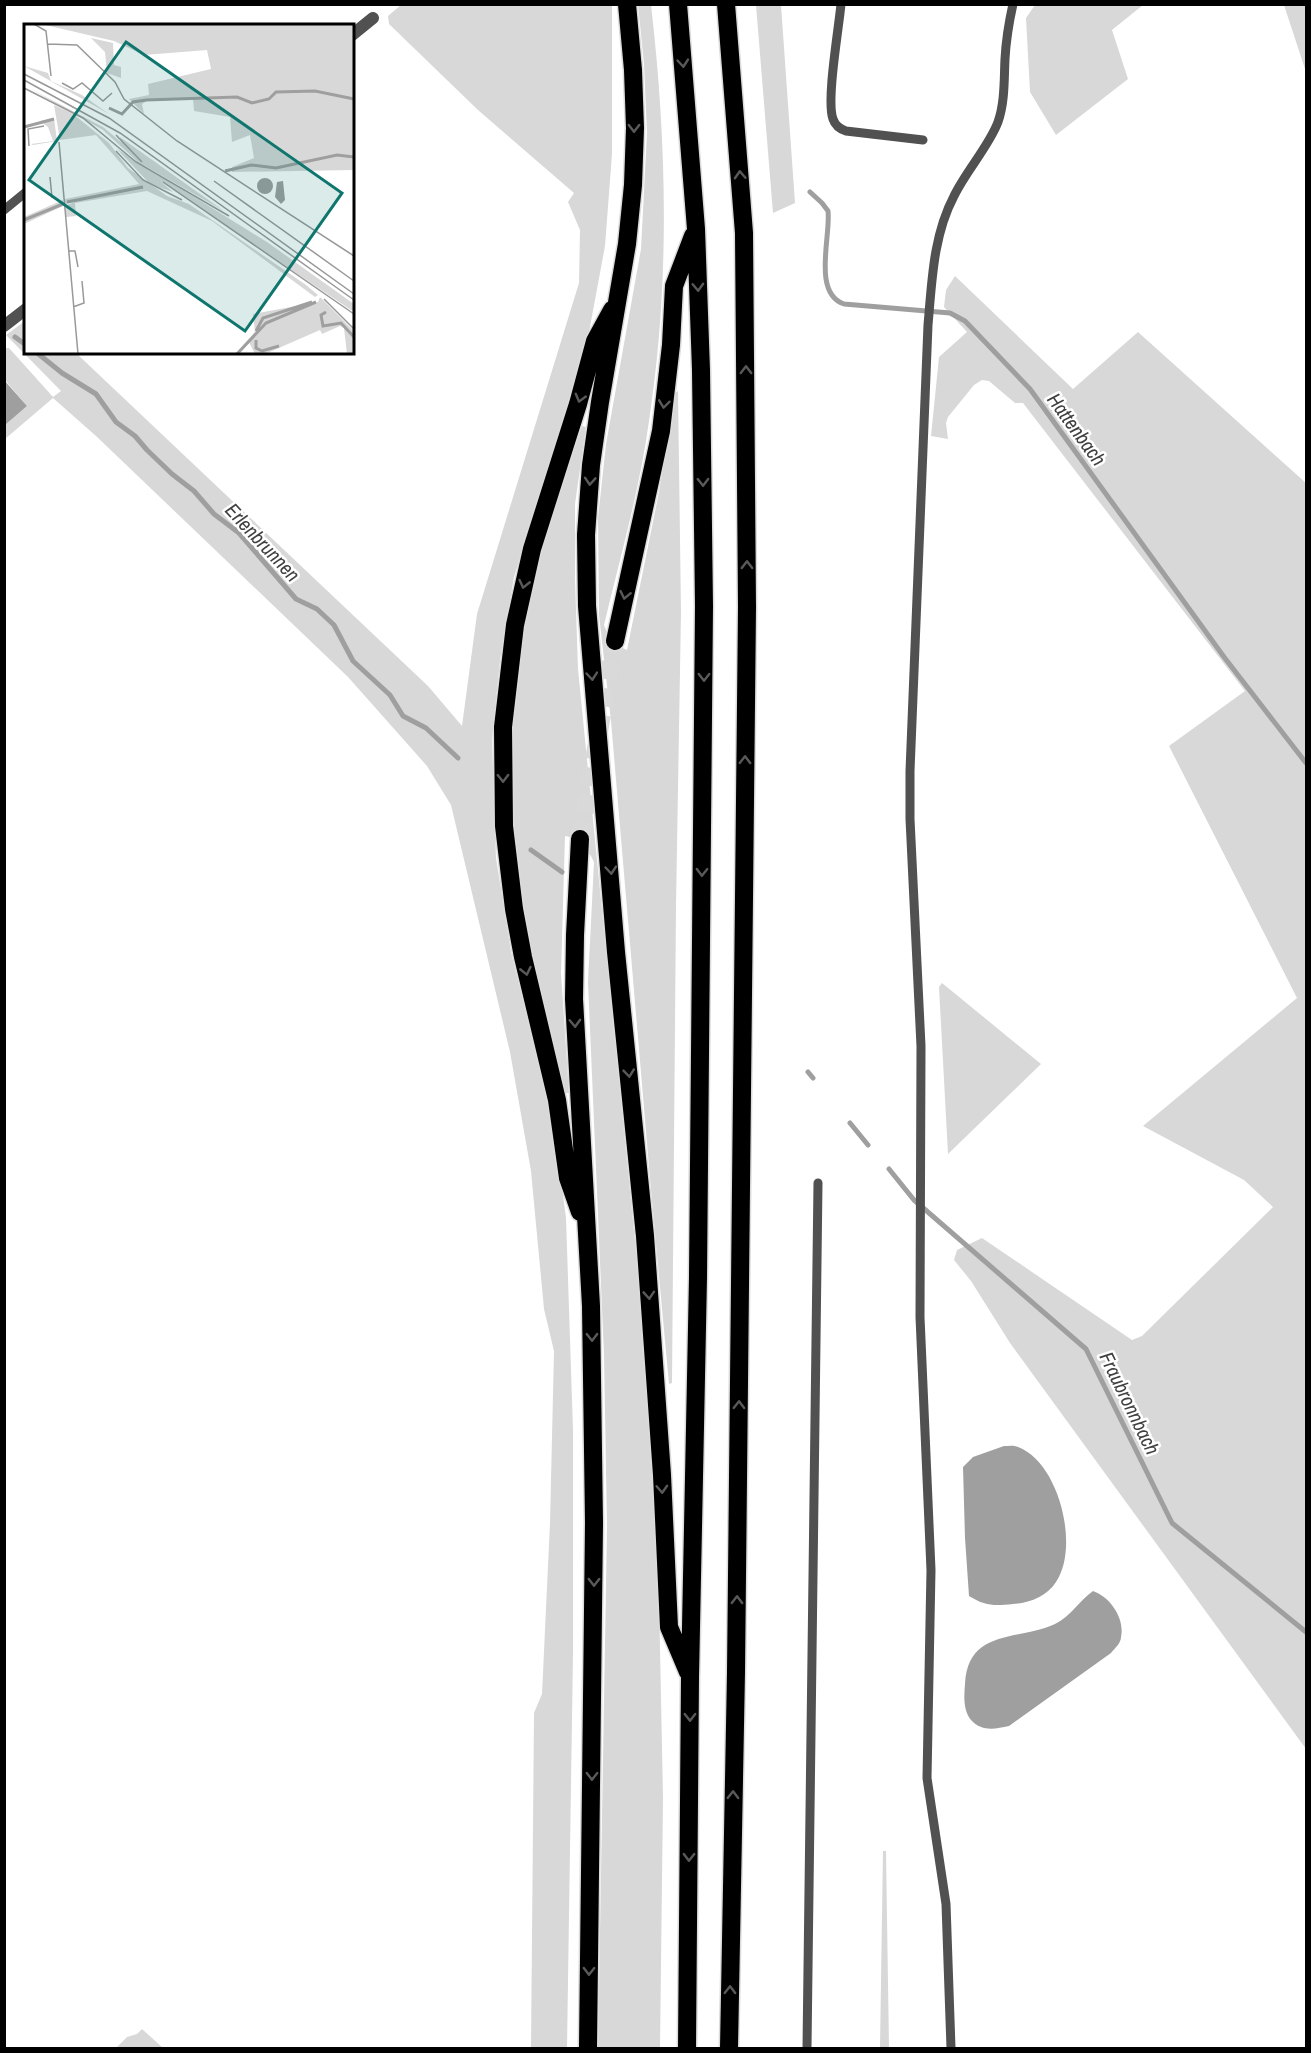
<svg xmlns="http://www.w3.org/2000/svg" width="1311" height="2053" viewBox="0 0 1311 2053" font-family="'Archivo Narrow',sans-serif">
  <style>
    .green { fill: #d8d8d8 }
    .water { fill: #9f9f9f }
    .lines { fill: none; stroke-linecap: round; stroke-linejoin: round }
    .stream { stroke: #9f9f9f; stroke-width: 5 }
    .highway-tunnel { stroke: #d9d9d9; stroke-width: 18; stroke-dasharray: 18 9; stroke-linecap: butt }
    .highway-casing { stroke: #dbdbdb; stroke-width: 21 }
    .lane { stroke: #515151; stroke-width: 9 }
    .street { stroke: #515151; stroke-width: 12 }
    .highway { stroke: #000; stroke-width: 18 }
    .oneway { stroke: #595959 }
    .labels { text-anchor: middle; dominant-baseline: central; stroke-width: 5; stroke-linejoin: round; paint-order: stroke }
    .water-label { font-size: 20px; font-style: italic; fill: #404040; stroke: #fff }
    .inset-river { fill: none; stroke: #9f9f9f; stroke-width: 3 }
    .inset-road { fill: none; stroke: #999; stroke-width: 1.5 }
    .view { fill: #0f766e; fill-opacity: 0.15; stroke: #0f766e; stroke-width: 3 }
    .inset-edge { fill: none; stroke: #000; stroke-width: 3 }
  </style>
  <rect width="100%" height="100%" fill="#fff"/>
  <path class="green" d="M401 5H612V154L605 246 587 343 514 577 500 660 492 740 496 858 511 952 554 1127 566 1218 573 1430V1653L567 2048H531L534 1713 542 1694 550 1523 554 1351 544 1309 531 1171 510 1052 451 805 427 766 348 677 96 436 53 398 5 439V425L27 406 5 380V348H9L53 397 61 391 6 335 25 321 26 352 76 353 428 686 462 726 477 614 579 283 580 230 568 202 574 193 478 110 389 24 388 16Z
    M638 5H651C667 143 670 283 649 421 640 488 620 558 604 625 608 636 616 645 627 650L659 492 675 393 678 391 681 612 676 906 672 1383 669 1384 651 1190 611 721 599 615 598 518 606 444 641 249 647 133 644 64Z
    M756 5H781L795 203 773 213Z
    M1035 5H1143L1112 30 1128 79 1056 135 1030 92 1026 18Z
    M1284 5H1306V72Z
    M955 276 1073 389 1138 332 1306 483V1749L1010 1343 971 1281 954 1260 957 1250 982 1238 1132 1340 1142 1336 1273 1207 1244 1180 1143 1126 1297 998 1169 746 1245 691 1023 403H1015L989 381 982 380 974 385 948 417 946 423 948 439 931 436 939 357 967 332 944 307 946 290Z
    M582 426 586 427 575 504V580L578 669 642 1312 658 1547 663 1798 660 2048H598L607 1527 604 1355 588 982 594 862C588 849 580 838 565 836L561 973 569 1093H564C544 1011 522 928 515 843 509 771 511 697 523 626 534 558 561 491 582 426Z
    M942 983 1041 1064 948 1154 939 987Z
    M883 1851H886L889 2048H880Z
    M142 2029 163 2048H116L127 2037 137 2034Z"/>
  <path class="water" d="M4 380 27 406 5 425H4Z
    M1004 1446C1008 1446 1014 1445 1018 1447 1059 1462 1080 1547 1056 1582 1047 1596 1030 1603 1013 1604 994 1606 985 1606 969 1596L965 1538 963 1467 973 1457Z
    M1093 1591C1110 1597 1125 1618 1121 1637 1121 1643 1115 1648 1111 1653L1009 1726C995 1729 982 1732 971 1720 963 1710 964 1696 965 1684 968 1629 1017 1641 1055 1624 1071 1616 1079 1601 1093 1591Z"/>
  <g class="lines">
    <path class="stream" d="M810 192 822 203 828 211C831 236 812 293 844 304L950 313 965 321 1030 389 1224 657 1306 763
      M15 337 26 345
      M36 352 62 373 96 394 116 422 135 436 147 450 172 474 194 491 214 514 239 533 296 599 317 609 334 625 353 661 390 695 403 716 426 728 458 758
      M531 850 562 872
      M808 1072 813 1078
      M850 1123 868 1145
      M889 1169 914 1200 1086 1349 1172 1523 1306 1632"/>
    <path class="highway-tunnel" d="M580 839 615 641"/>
    <g class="highway-casing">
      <path id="highway" d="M627 4 633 70 635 128 633 185 627 244 600 402 591 465 586 535 587 606 616 952 645 1236 662 1475 669 1627 688 1672
        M678 4 696 229 701 370 704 606 698 1277 690 1677 687 2048
        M726 4 744 233 747 607 736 1672 729 2048
        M615 641 661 431 671 345 674 286 693 236
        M580 839 575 935 574 999 591 1306 594 1523 588 2048
        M580 1212 568 1178 557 1100 523 957 514 909 504 826 503 727 515 625 532 549 578 404 595 341 612 310"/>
    </g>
    <path class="lane" d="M841 4C839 27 826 101 833 119 835 125 840 129 846 131L923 140
      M4 210 26 192
      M807 2048 818 1183
      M951 2048 946 1904 927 1778 931 1570 920 1317 921 1046 910 819V771L928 325C932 281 933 236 954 196 966 171 989 146 998 122 1005 102 1004 79 1005 59 1006 40 1009 22 1013 4"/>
    <path class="street" d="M352 35 373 18
      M4 326 26 309"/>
    <use href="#highway" class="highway"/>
  </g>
  <defs><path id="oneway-chevron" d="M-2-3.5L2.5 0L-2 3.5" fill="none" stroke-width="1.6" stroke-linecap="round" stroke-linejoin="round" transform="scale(1.5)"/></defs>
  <g class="oneway">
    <use href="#oneway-chevron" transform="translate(683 63) rotate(85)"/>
    <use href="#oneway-chevron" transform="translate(634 128) rotate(90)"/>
    <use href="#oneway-chevron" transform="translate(740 175) rotate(-93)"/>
    <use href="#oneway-chevron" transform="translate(698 287) rotate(88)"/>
    <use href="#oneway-chevron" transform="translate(746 370) rotate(-90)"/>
    <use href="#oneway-chevron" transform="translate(580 398) rotate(105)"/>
    <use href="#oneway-chevron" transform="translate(664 404) rotate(97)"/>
    <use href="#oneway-chevron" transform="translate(590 481) rotate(94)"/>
    <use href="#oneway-chevron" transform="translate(703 482) rotate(89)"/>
    <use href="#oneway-chevron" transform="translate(747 565) rotate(-90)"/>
    <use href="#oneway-chevron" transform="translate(524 584) rotate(103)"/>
    <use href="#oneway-chevron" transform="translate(625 595) rotate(102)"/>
    <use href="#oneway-chevron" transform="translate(592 676) rotate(85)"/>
    <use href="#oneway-chevron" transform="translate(704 677) rotate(90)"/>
    <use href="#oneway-chevron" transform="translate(745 760) rotate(-89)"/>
    <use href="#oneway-chevron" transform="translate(503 778) rotate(89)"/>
    <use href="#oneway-chevron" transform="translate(611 870) rotate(85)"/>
    <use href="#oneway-chevron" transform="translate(702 872) rotate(91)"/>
    <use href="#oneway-chevron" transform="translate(526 971) rotate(77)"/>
    <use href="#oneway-chevron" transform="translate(575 1023) rotate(88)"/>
    <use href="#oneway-chevron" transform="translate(629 1073) rotate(84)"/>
    <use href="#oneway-chevron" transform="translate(649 1295) rotate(86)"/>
    <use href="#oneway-chevron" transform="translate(592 1337) rotate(89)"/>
    <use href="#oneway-chevron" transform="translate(739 1405) rotate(-89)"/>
    <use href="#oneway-chevron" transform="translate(662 1489) rotate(87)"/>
    <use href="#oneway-chevron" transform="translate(594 1582) rotate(90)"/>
    <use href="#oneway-chevron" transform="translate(737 1600) rotate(-89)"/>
    <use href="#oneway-chevron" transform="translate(690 1717) rotate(90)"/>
    <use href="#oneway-chevron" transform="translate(592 1776) rotate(91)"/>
    <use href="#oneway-chevron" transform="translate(733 1795) rotate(-89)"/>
    <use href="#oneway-chevron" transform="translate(689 1857) rotate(91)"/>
    <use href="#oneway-chevron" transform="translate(589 1971) rotate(91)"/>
    <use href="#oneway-chevron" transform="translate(730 1990) rotate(-89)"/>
  </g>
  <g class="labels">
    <g class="water-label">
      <text transform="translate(1077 429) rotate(54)">Hattenbach</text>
      <text transform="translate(263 542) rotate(47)">Erlenbrunnen</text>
      <text transform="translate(1130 1403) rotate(64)">Fraubronnbach</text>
    </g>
  </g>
  <g transform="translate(24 24)">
    <rect width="330" height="330" fill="#fff"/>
    <path d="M17 0H330V146L208 148V143L230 134 226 111 208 118 206 93 170 87 169 75 123 77 118 80 120 90 105 75 125 71 124 60 187 45 183 26 120 31 90 17ZM67 14 89 19 90 41 97 43V54L83 49 81 28ZM0 42 24 49 27 57 58 71 85 90ZM5 64 79 103 97 118 96 113 200 187 114 138 79 106ZM30 81 49 90 85 119 104 144 143 172 165 180 282 261 294 271 291 273 188 197 123 167 51 179 52 192 42 193 41 182 51 178 41 180V175L115 160 72 111 36 116ZM30 94 33 117 9 121 7 120 29 117 24 103 16 97ZM93 125 243 218 330 280V288L136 157 149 168 126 160ZM39 176V182L0 200V193ZM296 273 330 307V330H323L320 304 316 302 298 310 296 306 241 330H231L225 318 211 330 231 308 229 290 294 278Z" fill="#d8d8d8"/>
    <path d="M233 162a8 8 0 1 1 16 0a8 8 0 1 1-16 0ZM259 157 261 176 257 180 251 173 253 158Z" fill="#9f9f9f"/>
    <path class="inset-river" d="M85 84 98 90 109 78 122 76 213 73 228 79 245 75 252 68 291 67 330 75M0 103 30 95M201 147 227 141 252 144 313 131 330 133M43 178 119 163M0 196 39 180M302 288 297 291 299 302 317 299 330 313M232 307 239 294 288 278M232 316V324L238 327 255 322M213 330 242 299 292 278"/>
    <path class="inset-road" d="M10 0 22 7 27 52M24 20 53 21 91 58 100 75 153 117 330 232M0 50 85 94 330 270M0 56 96 109 330 276M38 59 49 65 58 59 79 77 88 69M0 64 59 94 112 138 205 192M92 111 118 138M35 118 54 330M5 122 4 105 20 102M92 127 119 156 158 176M26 153 28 174M190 157 330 257M139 158 330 290M44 227H51L54 243M300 275 330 305M49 283 60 279 58 257"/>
    <path class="view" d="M102 18 318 169 221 307 5 156Z"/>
    <rect width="330" height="330" class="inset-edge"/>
  </g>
  <rect width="1311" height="2053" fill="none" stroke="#000000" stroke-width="12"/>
</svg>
